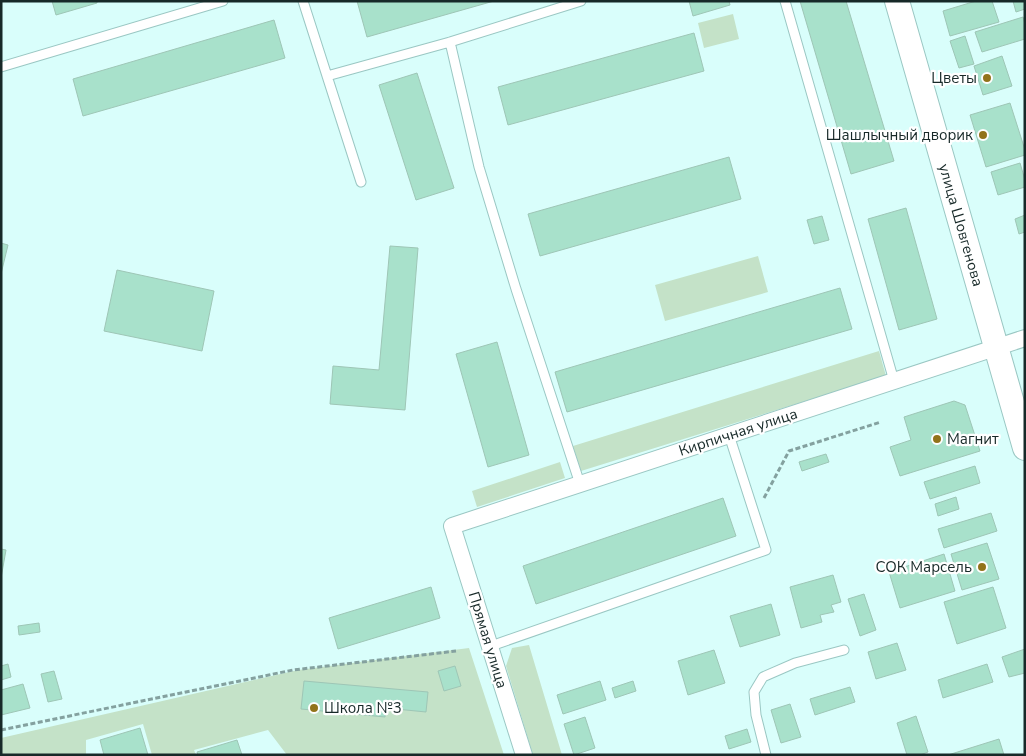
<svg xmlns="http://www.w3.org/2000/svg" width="1026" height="756" viewBox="0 0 1026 756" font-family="'Nunito Sans',sans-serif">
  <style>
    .green { fill: #c4e2c8 }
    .building { fill: #a8e1cb; stroke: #9ec6b6 }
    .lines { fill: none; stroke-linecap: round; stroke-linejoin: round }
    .lane-casing { stroke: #9ac7c3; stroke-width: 11 }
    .street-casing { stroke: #9ac7c3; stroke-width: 18 }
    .secondary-casing { stroke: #9ac7c3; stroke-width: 26 }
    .path { stroke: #84a19f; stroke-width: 3; stroke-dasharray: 5 2.5; stroke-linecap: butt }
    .lane { stroke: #fff; stroke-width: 9 }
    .street { stroke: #fff; stroke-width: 16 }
    .secondary { stroke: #fff; stroke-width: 24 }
    .poi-dot { fill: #92731a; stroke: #fff; stroke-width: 2 }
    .labels { text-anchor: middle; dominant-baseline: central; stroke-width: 4.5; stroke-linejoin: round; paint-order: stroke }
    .poi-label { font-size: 15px; fill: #172928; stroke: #fff; text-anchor: end }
    .street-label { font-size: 15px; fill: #172928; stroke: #fff }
  </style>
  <rect width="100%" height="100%" fill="#d9fefb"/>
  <path class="green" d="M733 14 739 39 704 48 698 23Z
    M758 256 768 292 665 321 655 285Z
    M879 351 886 376 581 471 573 446Z
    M560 462 565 478 477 507 472 491Z
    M529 645 562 755H533L506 666 512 648Z
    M469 648 504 755H287L268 730 194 750 196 755H152L143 724 86 740V755H1V738L298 670Z"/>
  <path class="building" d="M52 1H97V3L56 15Z
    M357 1H494L367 37Z
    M689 1H729L730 5 693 16Z
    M800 1H846L894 161 851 174Z
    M976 1H992L999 22 950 36 943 11Z
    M1013 1H1025V9L1016 12Z
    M1023 17 1025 24V39L982 52 975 32Z
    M274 20 285 58 83 116 73 79Z
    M694 33 704 71 508 125 498 87Z
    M965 36 974 64 959 68 950 41Z
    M1002 56 1012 86 983 95 974 66Z
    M417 73 454 188 416 200 379 85Z
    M1010 103 1025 150V155L986 167 970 115Z
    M729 157 741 199 540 256 528 214Z
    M1020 163 1025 180V187L998 195 991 172Z
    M906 208 937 319 899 330 868 219Z
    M1025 215V232L1019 234 1015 219Z
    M822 216 829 240 814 244 807 220Z
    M1 243 8 245 1 274Z
    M390 246 418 248 405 410 330 404 333 366 379 370Z
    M117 270 214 291 202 351 104 331Z
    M840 288 852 329 567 412 555 372Z
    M497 342 529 455 488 467 456 354Z
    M954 401 965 405 980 451 900 476 890 447 911 440 904 417Z
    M826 454 829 462 802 471 799 462Z
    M975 466 980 483 930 499 924 482Z
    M956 497 959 509 938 516 935 504Z
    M723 498 736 536 536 604 523 566Z
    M991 513 997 531 944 548 938 529Z
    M987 543 999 579 962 590 951 554Z
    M1 549 6 550 1 578Z
    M944 554 955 591 900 608 889 572Z
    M833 575 841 602 831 605 834 612 820 615 822 622 801 628 790 587Z
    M431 587 440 618 338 649 329 618Z
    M993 587 1006 628 957 644 944 602Z
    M864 594 876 630 860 636 848 599Z
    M771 604 780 635 740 647 730 616Z
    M39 623 40 632 19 635 18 626Z
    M897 643 906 670 876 679 868 652Z
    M1025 649V673L1009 677 1002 657Z
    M714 650 725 683 688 695 678 661Z
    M8 664 11 677 1 680V666Z
    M987 664 993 682 943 698 938 680Z
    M455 666 461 686 444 691 438 671Z
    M54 671 62 699 48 702 41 674Z
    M304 681 428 692 426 712 386 708 385 717 301 709Z
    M600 681 606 700 563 714 557 695Z
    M633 681 636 691 615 698 612 688Z
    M23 684 30 708 1 715V690Z
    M850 687 855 702 815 715 810 699Z
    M790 704 801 737 781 743 771 710Z
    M916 716 928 752 920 755H907L897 723Z
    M585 717 595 748 574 755 564 724Z
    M140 728 148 755H104L100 740Z
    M747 729 751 742 729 749 725 736Z
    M999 739 1004 755H948Z
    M237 740 242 755H198L197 752Z"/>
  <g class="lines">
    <g class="lane-casing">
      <path id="lane" d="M303 1 361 182
        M785 1 894 381
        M450 42 479 167 516 289 580 484
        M1 67 223 1
        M327 76 450 42 581 1
        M491 646 766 550 729 435
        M766 755 756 715 754 692 763 677 795 663 844 650"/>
    </g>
    <g class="street-casing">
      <path id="street" d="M524 755 452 526 1025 338"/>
    </g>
    <g class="secondary-casing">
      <path id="secondary" d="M897 1 1025 448"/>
    </g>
    <path class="path" d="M764 498 789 451 881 422
      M1 730 293 670 456 651"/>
    <use href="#lane" class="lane"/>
    <use href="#street" class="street"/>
    <use href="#secondary" class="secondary"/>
  </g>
  <g class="poi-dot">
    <circle cx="987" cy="78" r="5"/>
    <circle cx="983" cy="135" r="5"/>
    <circle cx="937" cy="439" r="5"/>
    <circle cx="982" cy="567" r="5"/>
    <circle cx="314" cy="708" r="5"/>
  </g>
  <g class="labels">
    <g class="poi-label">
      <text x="977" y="78">Цветы</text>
      <text x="973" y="135">Шашлычный дворик</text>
      <text x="947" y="439" text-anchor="start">Магнит</text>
      <text x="972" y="567">СОК Марсель</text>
      <text x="324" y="708" text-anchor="start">Школа №3</text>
    </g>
    <g class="street-label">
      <text transform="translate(961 225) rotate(74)">улица Шовгенова</text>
      <text transform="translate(738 432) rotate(-18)">Кирпичная улица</text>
      <text transform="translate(488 640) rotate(73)">Прямая улица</text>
    </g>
  </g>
  <rect width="1026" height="756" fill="none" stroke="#172928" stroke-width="5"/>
</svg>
